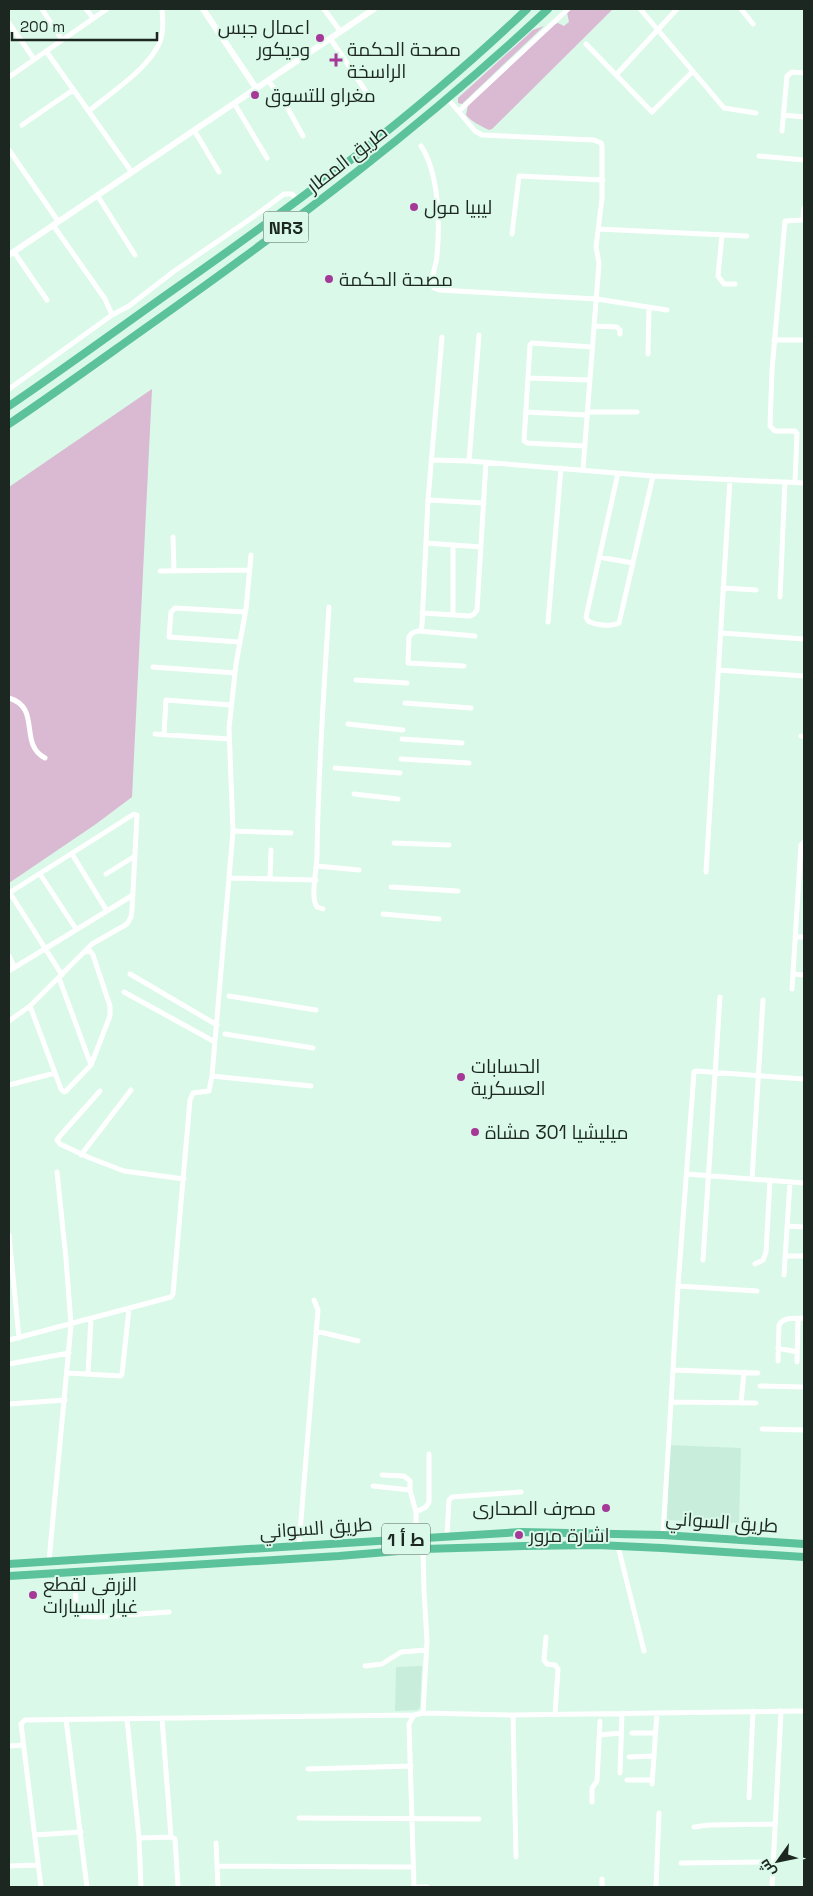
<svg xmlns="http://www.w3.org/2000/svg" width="813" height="1896" viewBox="0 0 813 1896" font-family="'Space Grotesk',Cairo,sans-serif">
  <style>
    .built { fill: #c8eedb }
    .green { fill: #dab9d2 }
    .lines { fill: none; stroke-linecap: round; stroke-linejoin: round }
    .minor { stroke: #fff; stroke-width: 5 }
    .tertiary { stroke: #fff; stroke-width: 6 }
    .trunk { stroke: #5cc29b; stroke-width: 8 }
    .poi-dot { fill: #a63897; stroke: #daf9e9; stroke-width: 2 }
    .labels { text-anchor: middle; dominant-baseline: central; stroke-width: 4; stroke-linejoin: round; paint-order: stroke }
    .shield { fill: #daf9e9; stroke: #55665d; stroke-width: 1 }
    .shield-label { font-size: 18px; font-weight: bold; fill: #1c2721 }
    .poi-label { font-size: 19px; fill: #1c2721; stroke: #daf9e9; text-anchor: start }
    .street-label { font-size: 19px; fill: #1c2721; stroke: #daf9e9 }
  </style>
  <rect width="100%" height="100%" fill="#daf9e9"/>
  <path class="built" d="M669 1445 741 1448 739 1523 667 1520Z
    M422 1666 420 1708 417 1710 395 1711 396 1667Z"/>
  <path class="green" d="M571 9H613L492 129 489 130C481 126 472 122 466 115L468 105 555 24 558 23 564 26 569 22 567 12Z
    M544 26 462 104 458 103V98L533 30Z
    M152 389 132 797 96 824 9 883V487Z"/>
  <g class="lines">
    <path class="minor" d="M42 9 62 40
      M86 9 93 18
      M324 9 340 31
      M741 9 753 24
      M641 10 724 108 756 113
      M9 23 34 59
      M330 38 365 90
      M586 44 652 112 692 72
      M46 51 131 171
      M616 75 677 9
      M9 77 107 9
      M268 80 287 107 303 136
      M448 99 475 131 482 135 594 140 601 143 602 146V198L596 247 599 263 583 469
      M234 103 267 158
      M89 111C110 93 147 70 159 44 164 33 163 20 162 9
      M459 111 568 9
      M783 115 804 117
      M22 125 73 90
      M194 130 219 172
      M782 131 787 76 792 72 804 73
      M421 146C439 173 440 223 437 255 437 265 429 279 434 288L439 290 597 299 667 310
      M9 150 58 221
      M759 156 804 160
      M97 195 135 255
      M803 220 804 208
      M53 225 105 299 112 315
      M598 229 747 236
      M512 234 519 176 603 180
      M722 235 718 276 724 284H735
      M14 252 47 300
      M594 326 617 327 620 330V334
      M442 337 428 500 422 625 421 630 412 633 409 637 408 663 464 666
      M774 340H804
      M648 354 649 308
      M528 378 590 380
      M9 389 112 315 129 306 173 272 256 215 284 194H292L298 200
      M526 412 587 415
      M588 412H637
      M585 446 527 443 524 441 530 345 532 343 592 347
      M431 460 469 461 653 476 804 483
      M469 461 479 335
      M618 473 586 617 588 621C595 625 611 627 619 623L653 476
      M795 482 797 434 795 431H775L770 426 772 370 785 221 804 220
      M428 500 484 503
      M173 537 174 571
      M426 543 481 547
      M599 557 633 563
      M160 571 249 570
      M723 588 756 590
      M780 597 785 482
      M422 613 470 616 474 614 477 610 486 462
      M453 615V545
      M548 622 561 468
      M419 631 475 636
      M721 633 804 639
      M239 642 169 637 171 612 175 608 245 612
      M153 667 235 673
      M719 670 804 676
      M356 680 407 683
      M9 698C42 708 18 744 45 758
      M405 703 471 708
      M348 724 403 730
      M155 734 229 739
      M164 735 166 700 231 705
      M801 736 804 737
      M402 739 462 743
      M401 759 469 763
      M335 768 400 773
      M354 794 398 799
      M233 831 291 833
      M394 843 449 845
      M72 854 107 911
      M317 866 359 870
      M706 872 730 479
      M40 874 76 929
      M106 874 135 856
      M230 878 316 880
      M270 879 271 850
      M391 887 458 891
      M9 893 134 814 137 815 132 910 131 917 127 924 92 944 30 1006 9 1021
      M10 893 62 975
      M323 909 317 907C310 898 317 868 317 855 318 772 324 689 329 607
      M383 914 439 919
      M795 937H804
      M9 956 14 966 9 971
      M12 969 133 895
      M130 974 217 1025
      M793 974 804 975
      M59 978 91 1065
      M792 989 801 845 804 842
      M124 992 215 1042
      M229 996 316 1010
      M30 1006 61 1089 64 1092 66 1091 91 1065 110 1016V1006L93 955 90 951 85 952
      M225 1034 313 1048
      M212 1076 311 1086
      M9 1085 55 1073
      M100 1091 59 1137 57 1140 60 1144 90 1158 124 1171 184 1179
      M81 1155 131 1090
      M687 1174 804 1183
      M752 1179 763 1000
      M787 1226 804 1227
      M9 1235 19 1338
      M785 1256H804
      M703 1260 720 997
      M755 1264 763 1260 766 1252 770 1180
      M784 1275 790 1182
      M678 1286 757 1291
      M316 1331 358 1341
      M9 1340 171 1297 173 1294 190 1100 193 1093 209 1091 212 1076 233 831 229 728 236 664 246 609 251 555
      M778 1348 797 1352
      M778 1361 779 1325C784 1316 795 1319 804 1318
      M797 1362 798 1319
      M9 1364 69 1353
      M673 1370 758 1373
      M67 1373 121 1376 122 1374 129 1309
      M88 1374 91 1319
      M760 1386 804 1387
      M671 1402 756 1403
      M741 1403 744 1372
      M9 1404 65 1400
      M762 1429 804 1430
      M382 1475 404 1476 410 1481V1490L416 1512V1538
      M373 1486 410 1490
      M416 1512 426 1507 429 1502V1454
      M663 1535 678 1286 694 1072 696 1071 804 1079
      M447 1536 449 1500 452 1497 521 1492
      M299 1545 318 1310 314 1300
      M618 1546 644 1651
      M49 1561 71 1325 66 1259 57 1172
      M74 1572 77 1616 97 1617 169 1612
      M546 1637 544 1660 547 1664 555 1665 558 1669 555 1714
      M365 1666 382 1664 401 1652 426 1650
      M423 1713 427 1641 424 1591 423 1549
      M414 1715 409 1724 414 1887
      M513 1715 516 1857
      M162 1718 171 1837
      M66 1719 87 1887
      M127 1719 139 1838 141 1887
      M632 1733H655
      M600 1735 621 1733
      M9 1746 23 1745
      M629 1757 654 1756
      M308 1769 411 1766
      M620 1773 622 1713
      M627 1780H652
      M652 1784 657 1713
      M749 1798 753 1711
      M592 1802V1788L597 1781 600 1721
      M299 1818 479 1819
      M694 1827 709 1825 775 1824
      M35 1835 81 1832
      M139 1838 171 1837 175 1839 178 1887
      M216 1843 218 1887
      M681 1863 773 1862
      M9 1866 38 1865
      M217 1866 413 1867
      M41 1887 21 1724 25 1720 414 1715 423 1713 513 1715 804 1711
      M414 1887H427
      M602 1887V1879
      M656 1887 659 1813
      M772 1887 781 1711"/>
    <path class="tertiary" d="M203 9 256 88
      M9 255 374 9"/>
    <path class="trunk" d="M9 406C62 370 114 332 166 295 292 207 416 115 527 9
      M9 424C58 391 106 356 154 322 291 225 425 124 548 9
      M9 1564 521 1532 663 1535 804 1544
      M9 1576 339 1556 423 1549 524 1546 597 1545 662 1548 804 1557"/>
  </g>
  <g class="poi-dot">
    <circle cx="320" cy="38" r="5"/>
    <path d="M333.5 52.5h5v5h5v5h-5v5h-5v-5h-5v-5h5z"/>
    <circle cx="255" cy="95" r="5"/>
    <circle cx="414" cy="207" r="5"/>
    <circle cx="329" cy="279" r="5"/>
    <circle cx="461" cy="1077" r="5"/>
    <circle cx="475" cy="1132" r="5"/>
    <circle cx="606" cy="1508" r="5"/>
    <circle cx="519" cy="1535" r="5"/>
    <circle cx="33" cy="1595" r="5"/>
  </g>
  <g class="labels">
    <g class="shield">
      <rect x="263.5" y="211.5" width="45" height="31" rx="4"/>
      <rect x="382" y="1523.5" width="48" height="31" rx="4"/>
    </g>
    <g class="shield-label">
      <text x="286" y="227">NR3</text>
      <text x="406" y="1539">ط أ 1</text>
    </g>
    <g class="poi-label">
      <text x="310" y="27" text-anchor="end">اعمال جبس<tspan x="310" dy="22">وديكور</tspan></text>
      <text x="347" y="49">مصحة الحكمة<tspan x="347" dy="22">الراسخة</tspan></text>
      <text x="265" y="95">مغراو للتسوق</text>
      <text x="424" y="207">ليبيا مول</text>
      <text x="339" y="279">مصحة الحكمة</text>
      <text x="471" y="1066">الحسابات<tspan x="471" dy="22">العسكرية</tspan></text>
      <text x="485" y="1132">ميليشيا 301 مشاة</text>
      <text x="596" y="1508" text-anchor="end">مصرف الصحارى</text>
      <text x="529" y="1535">اشارة مرور</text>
      <text x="43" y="1584">الزرقي لقطع<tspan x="43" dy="22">غيار السيارات</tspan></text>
    </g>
    <g class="street-label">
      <text transform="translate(347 159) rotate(-38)">طريق المطار</text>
      <text transform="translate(722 1522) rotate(4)">طريق السواني</text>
      <text transform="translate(316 1528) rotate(-4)">طريق السواني</text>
    </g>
  </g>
  <rect width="813" height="1896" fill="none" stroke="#1c2721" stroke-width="20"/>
  <g transform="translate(778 1861) rotate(237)" stroke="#daf9e9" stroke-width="4" paint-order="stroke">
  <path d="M0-4L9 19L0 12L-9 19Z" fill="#1c2721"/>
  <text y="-8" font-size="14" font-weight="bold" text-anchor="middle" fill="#1c2721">ش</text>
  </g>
  <path d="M12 32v8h145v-8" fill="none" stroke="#1c2721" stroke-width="2.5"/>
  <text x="20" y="32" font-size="15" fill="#1c2721" stroke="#daf9e9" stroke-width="4" paint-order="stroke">200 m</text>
</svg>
